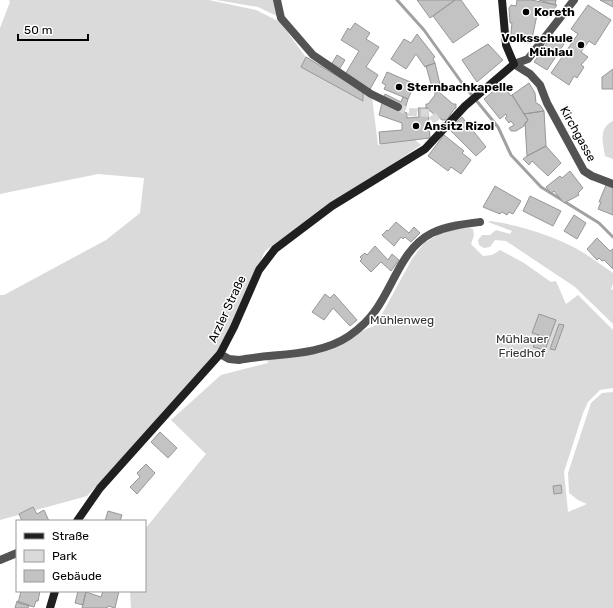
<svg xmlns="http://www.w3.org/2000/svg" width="613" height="608" viewBox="0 0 613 608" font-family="Rubik,sans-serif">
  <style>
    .green { fill: #dadada }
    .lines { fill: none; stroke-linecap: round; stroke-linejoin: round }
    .stream { stroke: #a1a1a1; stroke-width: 3 }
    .building { fill: #c3c3c3; stroke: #979797 }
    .minor-tunnel { stroke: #d9d9d9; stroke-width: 8; stroke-dasharray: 8 4; stroke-linecap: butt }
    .minor { stroke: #535353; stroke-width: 8 }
    .secondary { stroke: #202020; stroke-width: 8 }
    .poi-dot { fill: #000; stroke: #fff; stroke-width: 1.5 }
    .labels { text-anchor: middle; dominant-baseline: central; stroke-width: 3; stroke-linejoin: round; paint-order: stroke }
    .poi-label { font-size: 12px; font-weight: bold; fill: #000; stroke: #fff; text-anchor: start }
    .street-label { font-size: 12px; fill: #000; stroke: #fff }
    .park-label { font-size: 12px; fill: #313131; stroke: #fff }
  </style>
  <rect width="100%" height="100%" fill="#fff"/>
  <path class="green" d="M9 0H209L256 10 280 22 305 56 372 97 378 145 414 139 421 145 265 251 220 354 87 496 0 520V295H4L106 240 140 213 144 178 98 174 0 194V28L10 2Z
    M216 0H277L281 18 258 7Z
    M613 121V159L605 156C603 143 598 128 613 121Z
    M490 221C519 225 552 235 577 249 590 256 601 265 613 273V284L611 289 613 290V324L575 287 506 241 495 240 490 247 484 248 479 245 478 240 482 235H490L496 230 510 234 512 231 488 222Z
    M466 227 473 229 474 235 471 244 483 256 492 255 500 250 524 263 551 282 556 281 566 304 578 295 613 330V388L600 390 588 402 583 413 564 472 568 512 587 504 578 500 569 493 568 473 591 403 602 393 613 392V608H131L130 591H145V529L206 454 171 420 221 375 268 363 266 355 327 346 376 325 412 259 424 243 441 233Z"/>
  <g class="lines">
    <path class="stream" d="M397 0 424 30 462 83 498 127 511 155 541 187 599 223 613 237"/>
  </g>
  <path class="building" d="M417 0H455L430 18Z
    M455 0H461L479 25 453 43 433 16Z
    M517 0H531L557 5 548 17 537 15 531 43 510 42 512 23H510L509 8 511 5 516 6Z
    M539 0H556L555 5Z
    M600 0H613V7Z
    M588 5 611 20 595 45 589 41 581 52 588 57 581 65 584 67 577 78 574 76 569 85 551 73 578 34 571 29Z
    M355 23 370 33 366 39 379 47 366 67 378 75 369 91 344 76 359 51 341 40 348 28 350 30Z
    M417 34 435 57 433 59 435 63 425 67 416 54 406 69 391 59 404 39 411 43Z
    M552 36 564 44 547 70 534 62Z
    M488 44 503 60 477 82 462 60Z
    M337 55 345 60 339 70 331 65Z
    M306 57 363 92V101L301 67Z
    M435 63 441 89 433 91 426 66Z
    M613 69V89H602V77Z
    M387 72 415 84 408 99 384 89 386 85 382 83Z
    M529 83 535 93 536 103 540 105 544 111 524 114 512 95Z
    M502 84 511 96 512 95 528 120 524 126 516 131H511L509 128 514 125 511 121 509 123 505 118 507 116 506 114 500 119 484 99Z
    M435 92H439L453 104H456V108L454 109 447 120H442L426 108V104H428L435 95Z
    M385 94 401 102 403 97 408 99 404 112 383 98Z
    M382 103 407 113V118L419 117 418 108H428L430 138 380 144 379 132 402 130V123L379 115Z
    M544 111 546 146 527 156 525 123 528 120 524 114Z
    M462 117 486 147 476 156 449 129Z
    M444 135 464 151 462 153 471 160 461 174 451 167 448 171 428 156Z
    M546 146 561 163 548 176 532 161 529 165 523 159 527 156Z
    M570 171 583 188 578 193 579 195 564 203 554 191 551 193 546 187 560 176 562 178Z
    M606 185 613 187V215L598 209 601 202H599Z
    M495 186 521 201 513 214 509 212 507 215 502 212 500 214 483 207Z
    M530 196 561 211 553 226 523 211Z
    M574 215 586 223 577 239 564 231Z
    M396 222 409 233 414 227 420 233 411 242 405 237 403 239 401 237 394 246 382 235 387 230 388 231Z
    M597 238 610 251 613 249V269L604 260 602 261 599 258 597 260 587 249Z
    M375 246 388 260 392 254 399 260 391 271 381 262 371 272 360 261 362 259 360 257 365 253 367 255Z
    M325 294 330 298 334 294 357 320 350 326 333 308 324 320 312 312Z
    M539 314 556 320 545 350 533 347 539 335 532 333Z
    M559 324 564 325 555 350 550 349Z
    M160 432 177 448 168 458 151 442Z
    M146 464 155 473 137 494 130 487 140 477 137 473Z
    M561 485 562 493 554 494 553 486Z
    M33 507 37 514 44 510 49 521H22L19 514Z
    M108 511 122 515 120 521H105Z
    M21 591H40L38 601H36L34 607 18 603Z
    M78 591H86L83 605 75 603Z
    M103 591H119L115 608 108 606 107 608H82L86 592 101 597Z
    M17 601 29 605 28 608H15Z"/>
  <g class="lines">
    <path class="minor-tunnel" d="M398 107 409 112 430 113 444 129"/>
    <path class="minor" d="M277 0 281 18 313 55 371 94 398 107
      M514 64 530 74 540 85 547 103 584 171 592 176 613 184
      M514 64 528 59 574 0
      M220 354 229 359 239 360C275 353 318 357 349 336 359 329 368 321 375 311 394 285 402 248 432 233 447 226 464 224 480 222
      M0 560 17 553"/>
    <path class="secondary" d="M77 521 100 488 220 354 234 327 259 270 275 249 332 206 425 149 465 106 514 64 506 45 502 0
      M50 608 55 591"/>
  </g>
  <g class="poi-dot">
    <circle cx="526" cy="12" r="4"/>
    <circle cx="581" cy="45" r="4"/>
    <circle cx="399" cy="87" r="4"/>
    <circle cx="416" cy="126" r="4"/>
  </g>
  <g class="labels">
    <g class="poi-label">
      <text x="534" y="12">Koreth</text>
      <text x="573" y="38" text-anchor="end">Volksschule<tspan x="573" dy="14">Mühlau</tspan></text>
      <text x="407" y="87">Sternbachkapelle</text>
      <text x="424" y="126">Ansitz Rizol</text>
    </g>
    <g class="street-label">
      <text transform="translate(578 134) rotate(61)">Kirchgasse</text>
      <text transform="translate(227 309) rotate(-65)">Arzler Straße</text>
    </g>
    <g class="park-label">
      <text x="402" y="320">Mühlenweg</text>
      <text x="522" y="339">Mühlauer<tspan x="522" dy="14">Friedhof</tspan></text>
    </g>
  </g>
  <rect x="16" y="520" width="130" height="72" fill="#ffffff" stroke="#999999"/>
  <rect x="24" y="533" width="20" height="6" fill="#202020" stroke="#999999"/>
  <text x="52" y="540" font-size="12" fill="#000000">Straße</text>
  <rect x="24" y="550" width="20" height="12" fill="#dadada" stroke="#999999"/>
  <text x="52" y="560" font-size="12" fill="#000000">Park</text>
  <rect x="24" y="570" width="20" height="12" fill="#c3c3c3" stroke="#999999"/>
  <text x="52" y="580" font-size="12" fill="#000000">Gebäude</text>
  <path d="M18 34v6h70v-6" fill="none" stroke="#000000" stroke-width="2"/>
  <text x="24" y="34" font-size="12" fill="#000000" stroke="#ffffff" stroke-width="3" paint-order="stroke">50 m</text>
</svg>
